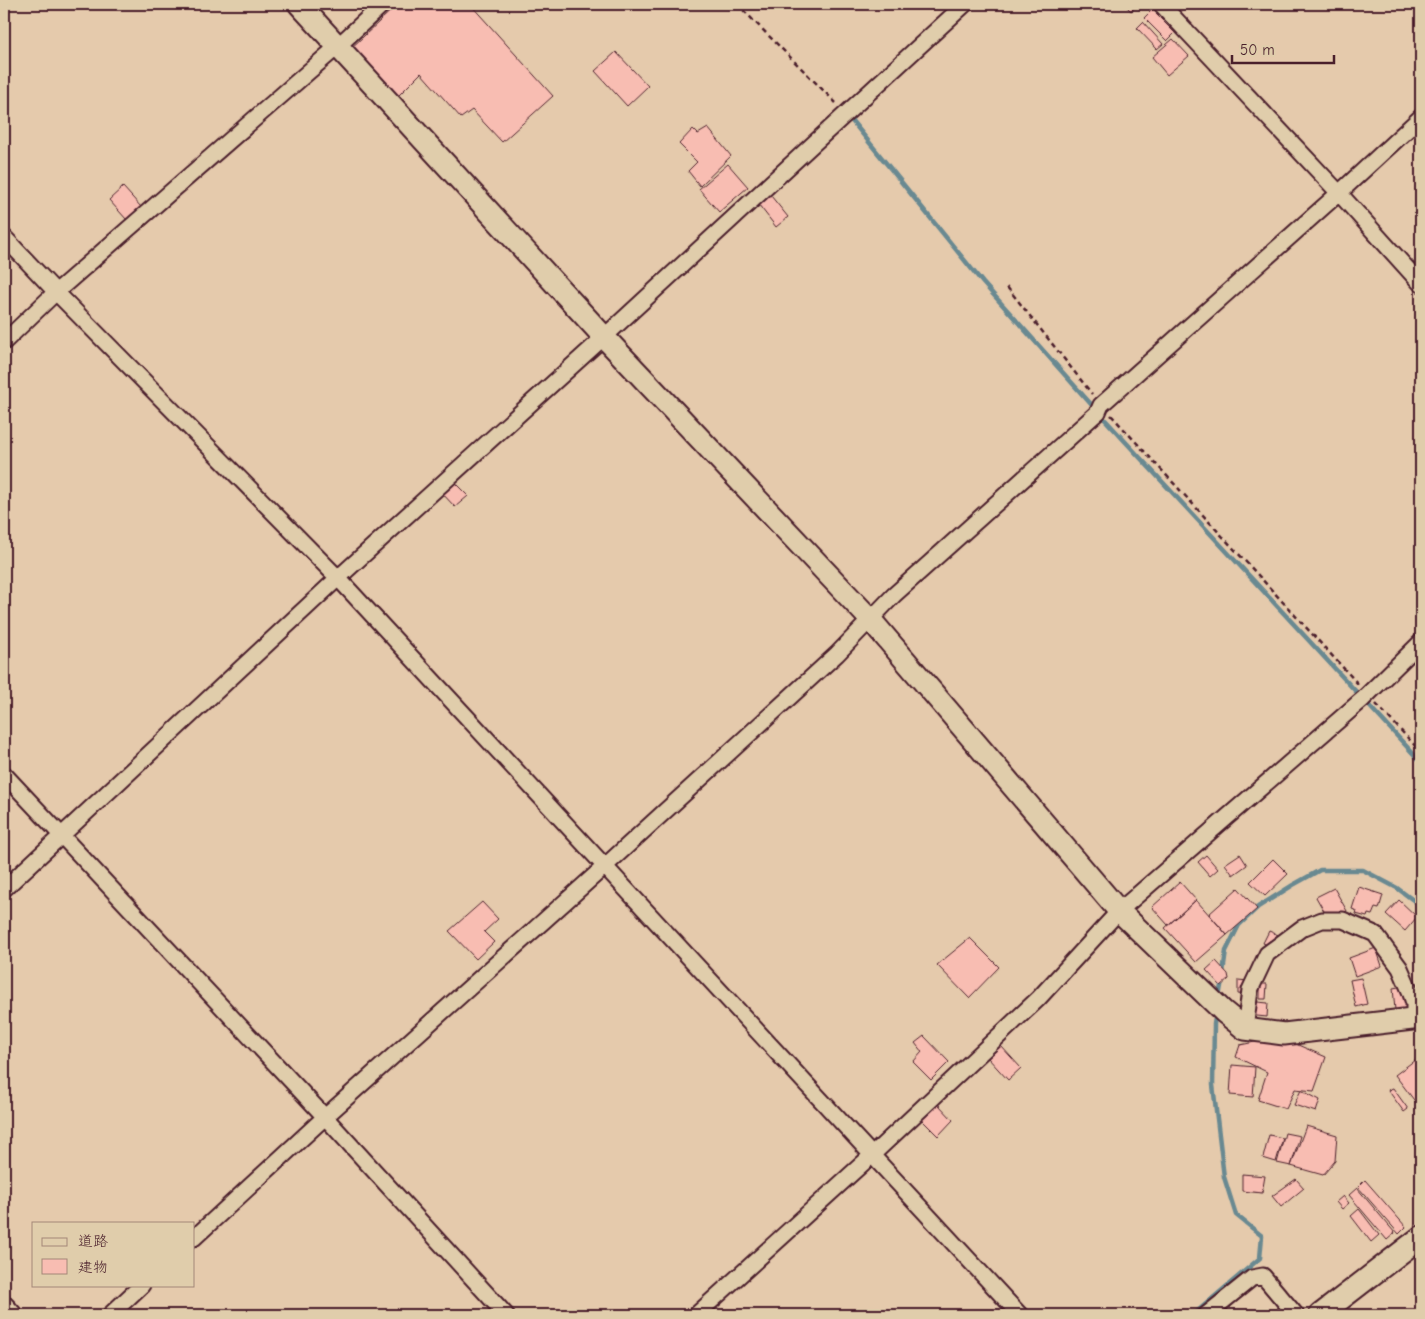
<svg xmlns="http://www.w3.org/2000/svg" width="1425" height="1319" viewBox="0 0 1425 1319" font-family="'Comic Neue','Klee One',sans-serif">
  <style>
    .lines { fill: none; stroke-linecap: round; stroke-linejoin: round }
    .stream { stroke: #698991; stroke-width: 4.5 }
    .building { fill: #f8bdb2; stroke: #4a1f2b }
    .street-casing { stroke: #4a1f2b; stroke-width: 19 }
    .secondary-casing { stroke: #4a1f2b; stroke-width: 25 }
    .path { stroke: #4a1f2b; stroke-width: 2.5; stroke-dasharray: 5 4; stroke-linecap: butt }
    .street { stroke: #e0cdab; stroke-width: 15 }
    .secondary { stroke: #e0cdab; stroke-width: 21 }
  </style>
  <rect width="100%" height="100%" fill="#e5caac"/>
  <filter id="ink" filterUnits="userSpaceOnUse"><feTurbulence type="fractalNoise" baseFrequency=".02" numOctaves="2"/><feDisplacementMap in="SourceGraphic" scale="10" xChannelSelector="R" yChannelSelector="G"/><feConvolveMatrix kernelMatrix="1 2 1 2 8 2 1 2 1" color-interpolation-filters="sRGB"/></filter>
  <g filter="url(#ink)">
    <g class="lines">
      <path class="stream" d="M848 116 983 283 1098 412 1421 762
        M1223 973 1226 951 1239 925 1258 907 1293 885 1320 870H1363L1397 888 1421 906
        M1219 997 1222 980
        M1193 1315 1260 1258 1262 1236 1236 1215 1224 1177 1213 1085 1214 1024 1216 1012"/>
    </g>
    <path class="building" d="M398 4H470L553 96 502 142 472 110 461 118 421 73 394 100 348 51Z
      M1124 4H1139L1131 11Z
      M1152 10 1175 33 1167 41 1144 18Z
      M1143 22 1163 44 1157 49 1137 28Z
      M1173 39 1189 56 1167 75 1152 57Z
      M616 52 648 86 627 106 595 71Z
      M708 128 731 156 700 186 688 171 697 162 679 144 693 129 698 134Z
      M728 164 748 187 719 212 699 189Z
      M123 187 141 207 127 220 109 200Z
      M767 191 788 217 776 227 755 200Z
      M452 480 468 496 455 507 441 492Z
      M1421 663V677L1414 669Z
      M1240 854 1247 865 1233 875 1225 864Z
      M1206 855 1218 869 1210 876 1198 862Z
      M1273 859 1288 874 1265 896 1250 882Z
      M1180 882 1196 900 1168 925 1152 907Z
      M1359 887 1383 895 1379 909 1375 908 1372 915 1368 914 1367 917 1356 914 1357 911 1352 909Z
      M1238 888 1257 909 1227 935 1209 914Z
      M1334 888 1347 911 1329 920 1316 897Z
      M1196 900 1227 935 1196 962 1165 928Z
      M1399 900 1417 917 1405 931 1386 914Z
      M482 902 498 919 484 932 494 942 476 959 449 931Z
      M1269 931 1283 937 1278 950 1263 943Z
      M970 938 999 967 969 998 937 965Z
      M1376 948 1382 966 1355 976 1349 958Z
      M1216 961 1228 974 1229 979 1221 986 1206 970Z
      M1361 978 1367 1004 1356 1007 1350 980Z
      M1238 980 1259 982 1258 996 1238 994Z
      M1260 984H1267L1266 999H1260Z
      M1404 986 1407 1008 1395 1010 1393 988Z
      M1247 1001 1268 1003 1267 1017 1247 1015Z
      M924 1036 949 1062 931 1080 913 1062 922 1052 915 1043Z
      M1265 1040 1291 1042 1326 1057 1314 1091 1295 1089 1286 1109 1258 1100 1267 1072 1236 1057 1240 1045Z
      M1001 1046 1021 1068 1008 1080 988 1058Z
      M1421 1059V1100L1417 1104 1395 1075 1415 1060Z
      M1232 1065 1255 1067 1253 1097 1230 1095Z
      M1393 1088 1408 1109 1404 1112 1388 1090Z
      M1301 1090 1320 1100 1316 1112 1294 1105Z
      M938 1104 953 1120 938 1136 922 1120Z
      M1306 1126 1337 1135 1335 1161 1323 1175 1291 1166Z
      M1285 1133 1300 1136 1291 1166 1277 1163Z
      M1269 1135 1283 1138 1276 1162 1263 1158Z
      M1242 1174 1265 1176 1262 1193 1242 1191Z
      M1296 1179 1304 1188 1281 1207 1272 1196Z
      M1365 1180 1406 1227 1399 1234 1358 1187Z
      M1357 1188 1395 1233 1387 1240 1349 1195Z
      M1343 1196 1349 1203 1342 1209 1336 1202Z
      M1359 1209 1379 1235 1371 1242 1351 1216Z"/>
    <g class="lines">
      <g class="street-casing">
        <path id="street" d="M1161 4 1339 193 1421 284
          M4 237 56 292 338 578 1020 1315
          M4 342 56 292 338 46 383 4
          M4 774 325 1117 506 1315
          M4 889 338 578 604 337 965 4
          M1245 1029 1250 990 1267 954 1302 928 1322 920H1343L1375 934 1400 968 1410 991 1414 1003V1018
          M194 1238 325 1117 604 867 837 654 894 595 1098 412 1101 405 1339 193 1421 117
          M4 1303 15 1315
          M110 1315 142 1285
          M696 1315 871 1156 1038 999 1119 911 1363 699 1421 642
          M1206 1315 1252 1278 1263 1276 1296 1315"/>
      </g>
      <g class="secondary-casing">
        <path id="secondary" d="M299 4 604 337 870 619 1119 911 1224 1012 1245 1029 1284 1034 1421 1018
          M1320 1315 1421 1237"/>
      </g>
      <path class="path" d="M737 4 837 104
        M1007 287 1092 394
        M1111 415 1359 685
        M1376 704 1421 752"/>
      <use href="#street" class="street"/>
      <use href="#secondary" class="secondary"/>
    </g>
  </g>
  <rect width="1425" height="1319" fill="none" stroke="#e0cdab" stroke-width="20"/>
  <rect x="10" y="10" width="1405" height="1299" fill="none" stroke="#4a1f2b" stroke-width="2" filter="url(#ink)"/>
  <rect x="32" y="1222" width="162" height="65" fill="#e0cdab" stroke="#a48778"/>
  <rect x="42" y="1238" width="25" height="8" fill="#e0cdab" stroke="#a48778"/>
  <text x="78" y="1246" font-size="15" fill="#4a1f2b">道路</text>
  <rect x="42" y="1259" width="25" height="15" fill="#f8bdb2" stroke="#a48778"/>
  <text x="78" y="1272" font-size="15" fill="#4a1f2b">建物</text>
  <path d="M1232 55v8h102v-8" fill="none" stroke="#4a1f2b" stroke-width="2.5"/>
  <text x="1240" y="55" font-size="15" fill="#4a1f2b" stroke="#e0cdab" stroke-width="4" paint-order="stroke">50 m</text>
</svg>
